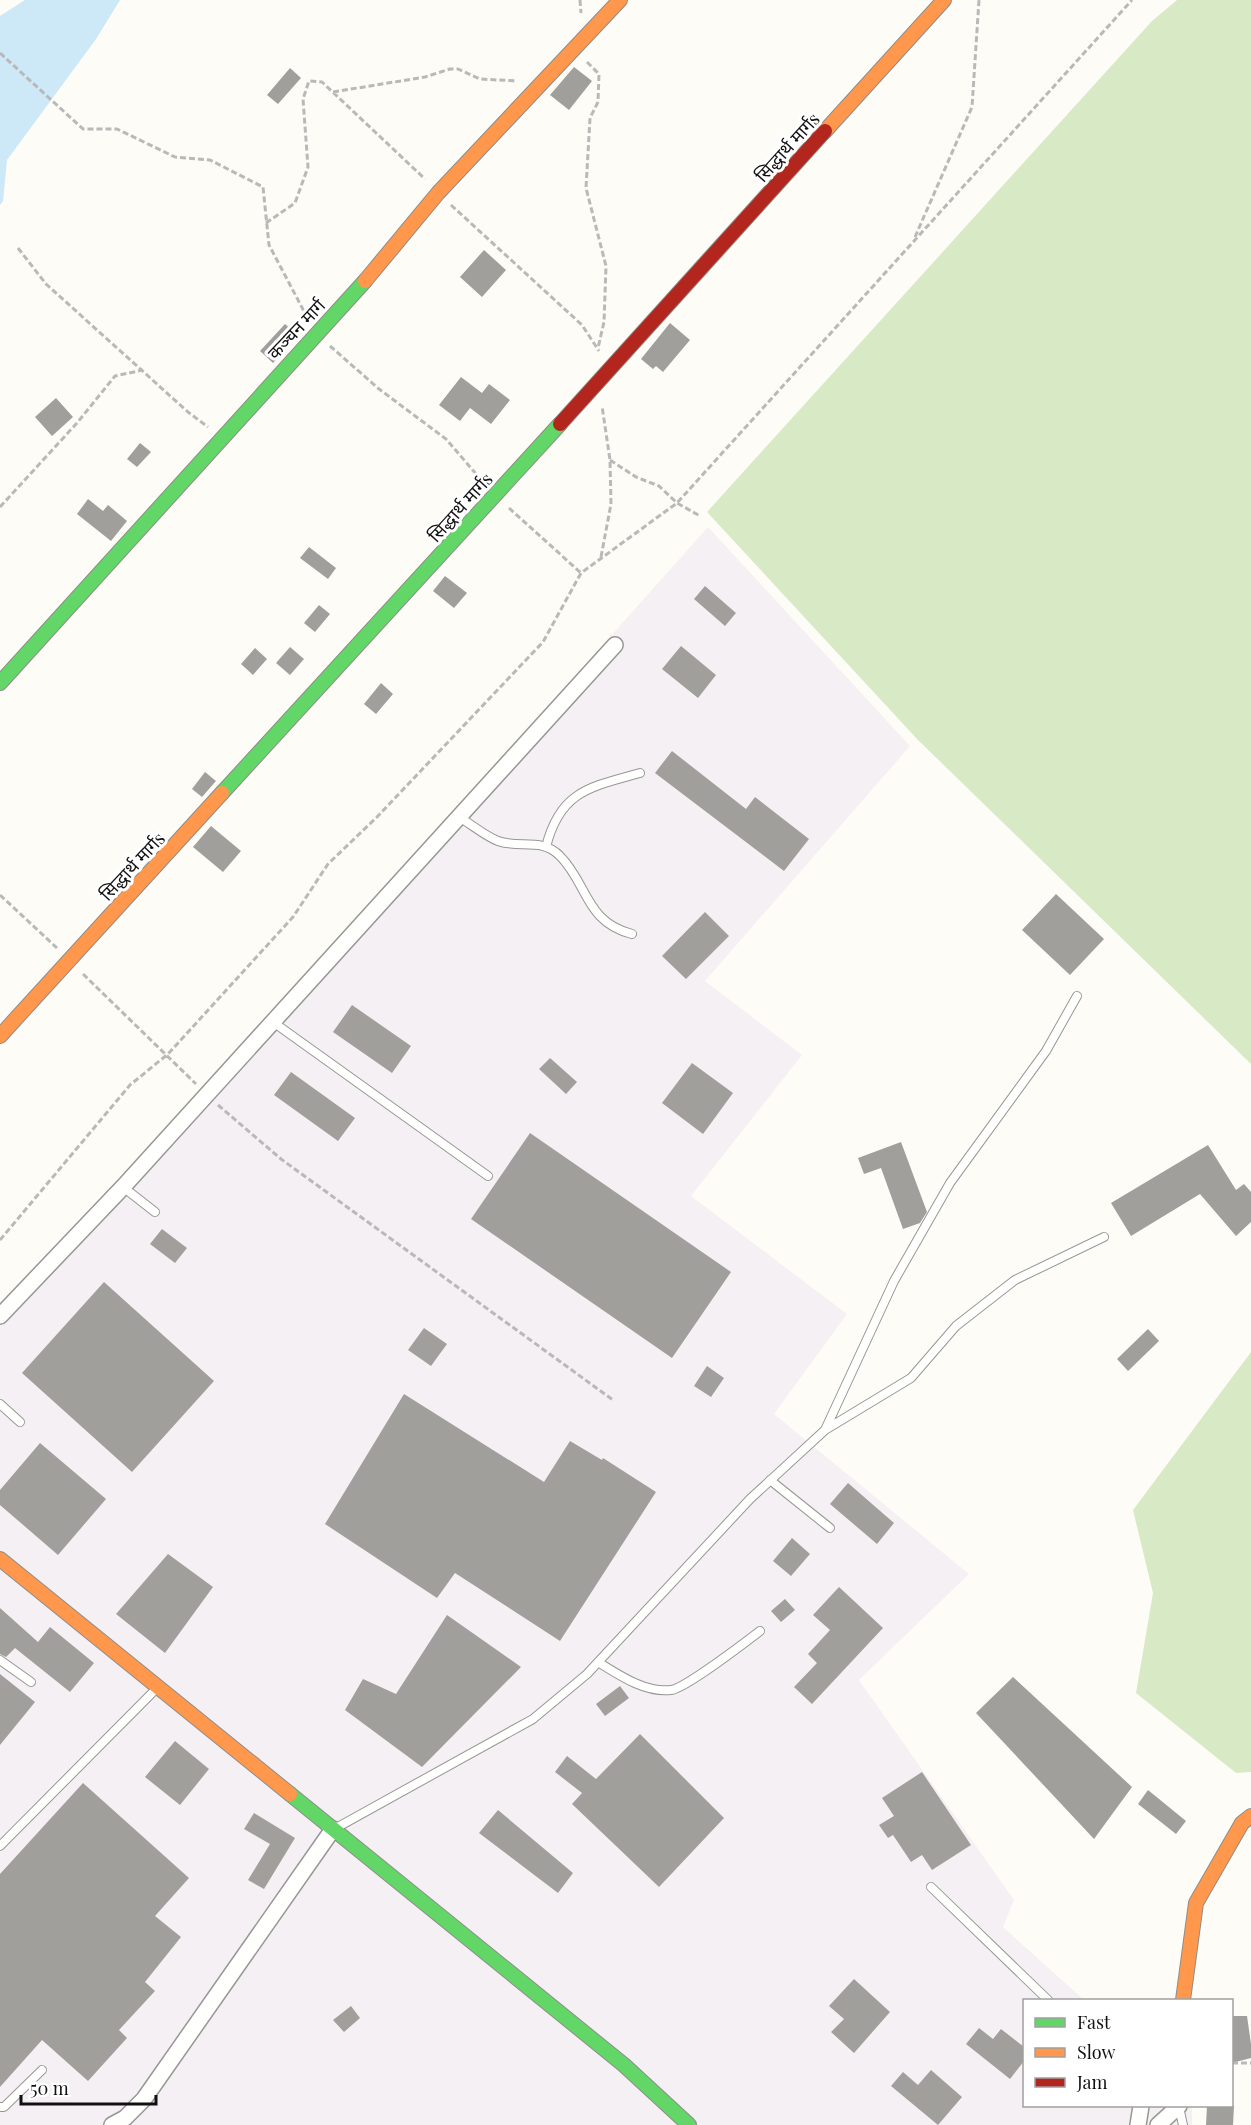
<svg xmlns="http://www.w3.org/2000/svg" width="1251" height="2125" viewBox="0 0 1251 2125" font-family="'Playfair Display','Noto Sans Devanagari',serif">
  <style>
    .industrial { fill: #f5f0f3 }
    .forest { fill: #d8eac5 }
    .water { fill: #cde8f7 }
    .building { fill: #a19f9c }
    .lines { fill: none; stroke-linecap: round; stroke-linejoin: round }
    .lane-casing { stroke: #979795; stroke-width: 10 }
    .street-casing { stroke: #979795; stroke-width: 18 }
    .fast-casing { stroke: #8e8d8b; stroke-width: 16 }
    .slow-casing { stroke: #8e8d8b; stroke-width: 16 }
    .jam-casing { stroke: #8e8d8b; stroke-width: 16 }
    .path { stroke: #b9b9b8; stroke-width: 3; stroke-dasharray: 6 3; stroke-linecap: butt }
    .lane { stroke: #fffffe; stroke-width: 8 }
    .street { stroke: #fffffe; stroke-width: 15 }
    .fast { stroke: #63d668; stroke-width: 14 }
    .slow { stroke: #ff974d; stroke-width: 14 }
    .jam { stroke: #b3261e; stroke-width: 14 }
    .labels { text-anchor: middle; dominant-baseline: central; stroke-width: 6; stroke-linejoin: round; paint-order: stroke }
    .street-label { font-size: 18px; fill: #111; stroke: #fff }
  </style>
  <rect width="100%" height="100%" fill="#fdfcf7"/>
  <path class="industrial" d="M708 527 910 746 705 981 802 1055 691 1196 847 1314 774 1414 969 1574 859 1680 1014 1900 1003 1927 1084 2000H1024V2106H1192V2125H0V1321Z"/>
  <path class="forest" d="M1177 0H1251V1064L918 740 707 512 1152 21Z
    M1251 1352V1772L1236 1773 1136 1693 1153 1593 1133 1510Z"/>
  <path class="water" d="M25 0H120L96 39 7 160 3 201 0 205V16Z"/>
  <path class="building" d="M574 67 592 81 569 110 550 95Z
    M290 68 301 78 278 104 267 95Z
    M484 250 506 270 482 297 460 277Z
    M670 323 690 340 663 372 656 366 653 369 641 359Z
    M285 324 298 336 273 363 260 351Z
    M461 377 482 393 489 384 510 400 491 424 470 408 460 421 439 405Z
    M56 398 73 417 52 436 35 417Z
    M140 443 151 452 137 467 127 459Z
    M88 499 103 511 108 505 127 521 111 541 77 514Z
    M309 547 336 568 328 579 300 558Z
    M445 576 467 593 454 608 433 591Z
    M705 586 736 613 725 626 694 599Z
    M319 605 330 614 315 632 304 623Z
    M681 646 716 675 698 698 662 669Z
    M290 647 304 659 290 675 276 663Z
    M255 648 267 659 253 675 241 664Z
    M381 683 393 694 376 714 364 704Z
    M672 751 746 809 755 797 809 839 784 871 655 773Z
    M205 772 216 781 202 797 192 789Z
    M211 826 241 851 223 872 193 847Z
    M1056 894 1104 939 1070 975 1022 930Z
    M705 912 729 936 686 979 662 956Z
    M352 1005 411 1046 392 1073 333 1032Z
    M550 1058 577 1082 566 1094 539 1069Z
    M692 1063 733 1093 703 1134 662 1103Z
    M291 1072 355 1118 338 1141 274 1095Z
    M530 1133 731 1272 672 1358 471 1219Z
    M901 1142 927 1212 920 1223 903 1229 881 1168 864 1174 858 1158Z
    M1208 1145 1236 1190 1244 1184 1251 1192V1222L1236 1236 1200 1194 1131 1236 1111 1203Z
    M162 1229 187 1248 175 1263 150 1244Z
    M104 1282 214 1381 132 1472 22 1373Z
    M424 1328 447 1344 431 1366 408 1350Z
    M1148 1329 1159 1341 1128 1371 1117 1359Z
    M707 1366 724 1378 711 1397 694 1386Z
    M404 1394 544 1482 570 1441 602 1460 603 1458 656 1492 560 1641 455 1573 437 1598 325 1524Z
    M40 1443 106 1499 58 1555 0 1505V1490Z
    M848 1483 894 1523 877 1544 830 1504Z
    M792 1538 810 1554 791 1576 773 1561Z
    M168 1554 213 1587 165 1653 116 1614Z
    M839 1587 883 1628 812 1704 794 1687 817 1663 808 1654 830 1630 813 1615Z
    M785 1599 795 1610 781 1622 771 1611Z
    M0 1608 38 1642 50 1627 94 1663 70 1692 15 1648 6 1657 0 1654Z
    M447 1615 521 1667 422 1767 345 1710 363 1679 396 1694Z
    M0 1674 35 1702 0 1745Z
    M1013 1677 1132 1787 1094 1839 976 1713Z
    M620 1686 629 1698 605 1716 596 1704Z
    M640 1734 724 1818 659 1887 572 1804 582 1793 555 1772 567 1756 596 1779Z
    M175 1741 209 1769 180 1805 145 1777Z
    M922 1772 971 1845 932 1870 922 1855 911 1862 893 1835 888 1838 879 1825 894 1816 882 1798Z
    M83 1783 189 1878 155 1916 181 1937 145 1982 155 1991 119 2030 127 2038 88 2081 42 2040 0 2087V1874Z
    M1148 1790 1186 1821 1176 1834 1138 1804Z
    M498 1810 573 1873 558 1893 479 1833Z
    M254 1813 295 1838 264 1889 248 1880 270 1844 244 1829Z
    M854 1979 890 2012 854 2053 831 2032 844 2019 829 2006Z
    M351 2006 360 2018 344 2032 333 2020Z
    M1232 2016H1247L1251 2044V2058L1232 2063Z
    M979 2028 993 2039 1001 2029 1024 2047V2061L1010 2079 966 2044Z
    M931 2070 962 2097 938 2125 891 2086 903 2072 918 2085Z
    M1207 2106H1234L1233 2125H1206Z"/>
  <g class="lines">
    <g class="lane-casing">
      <path id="lane" d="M459 817C471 824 485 836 498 841 519 849 542 837 560 856 588 884 585 922 632 934
        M546 847C560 791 590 787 640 773
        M273 1022 488 1176
        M123 1187 155 1212
        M0 1404 20 1422
        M825 1430 894 1281 950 1183 1046 1051 1077 996
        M770 1480 830 1528
        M0 1660 31 1682
        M598 1662C619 1675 645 1693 671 1690 684 1689 747 1641 760 1631
        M336 1828 533 1719 587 1674 750 1499 825 1430 911 1378 956 1326 1015 1280 1104 1237
        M0 1846 157 1688
        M931 1887 1048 2000
        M0 2107H4L42 2070
        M1179 2107 1183 2125"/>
    </g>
    <g class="street-casing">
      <path id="street" d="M0 1316 123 1187 615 645
        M112 2125 125 2118 144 2099 333 1829
        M1138 2125 1141 2106
        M1158 2125 1179 2106"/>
    </g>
    <g class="fast-casing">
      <path id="fast" d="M0 683 365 281
        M222 793 560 424
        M290 1794 624 2065 689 2125"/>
    </g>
    <g class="slow-casing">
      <path id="slow" d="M825 131 944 0
        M365 281 438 193 620 0
        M0 1036 222 793
        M0 1559 290 1794
        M1183 2000 1196 1903 1242 1823 1251 1816"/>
    </g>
    <g class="jam-casing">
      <path id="jam" d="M560 424 825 131"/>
    </g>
    <path class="path" d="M580 0 581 13
      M0 53 83 129H117L175 157 210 160 263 187 269 245 307 317
      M587 62 599 74 598 102 590 118 586 188 606 266 604 322 598 348
      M333 92 425 77 450 69H458L480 79 517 81
      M451 205 582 325 599 351
      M266 223 295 203 308 167 303 99 309 81 322 82 425 179
      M915 237 972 107 979 0
      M18 248 46 284 188 412 208 427
      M330 346 379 389 446 439 483 482
      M610 460 636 477 659 486 677 503 700 516
      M0 507 77 423 115 376 143 370
      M509 508 581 573
      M601 557 611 504 610 460 602 406
      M0 895 57 948
      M83 974 196 1084
      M218 1105 281 1159 613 1400
      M0 1240 130 1085 168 1054 293 917 328 864 377 817 543 642 581 573 677 503 1132 0
      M1232 2063H1251"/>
    <use href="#lane" class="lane"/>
    <use href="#street" class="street"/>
    <use href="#fast" class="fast"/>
    <use href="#slow" class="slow"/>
    <use href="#jam" class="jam"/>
  </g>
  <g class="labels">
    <g class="street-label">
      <text transform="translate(787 147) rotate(-48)">सिद्धार्थ मार्गs</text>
      <text transform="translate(296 329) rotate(-47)">कञ्चन मार्ग</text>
      <text transform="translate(460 507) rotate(-48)">सिद्धार्थ मार्गs</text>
      <text transform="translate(132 866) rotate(-47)">सिद्धार्थ मार्गs</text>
    </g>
  </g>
  <rect x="1023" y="1999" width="210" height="108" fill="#ffffff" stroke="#a0a0a0" stroke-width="1.5"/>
  <rect x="1035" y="2018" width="30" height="9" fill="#63d668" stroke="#a0a0a0" stroke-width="1.5"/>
  <text x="1077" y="2029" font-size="18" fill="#111111">Fast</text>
  <rect x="1035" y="2048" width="30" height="9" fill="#ff974d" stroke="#a0a0a0" stroke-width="1.5"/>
  <text x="1077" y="2059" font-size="18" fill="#111111">Slow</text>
  <rect x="1035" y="2078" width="30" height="9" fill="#b3261e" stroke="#a0a0a0" stroke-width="1.5"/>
  <text x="1077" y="2089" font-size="18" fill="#111111">Jam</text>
  <path d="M21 2095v9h135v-9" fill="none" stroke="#111111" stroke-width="3"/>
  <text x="30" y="2095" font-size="18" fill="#111111" stroke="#ffffff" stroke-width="4.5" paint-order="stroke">50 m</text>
</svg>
